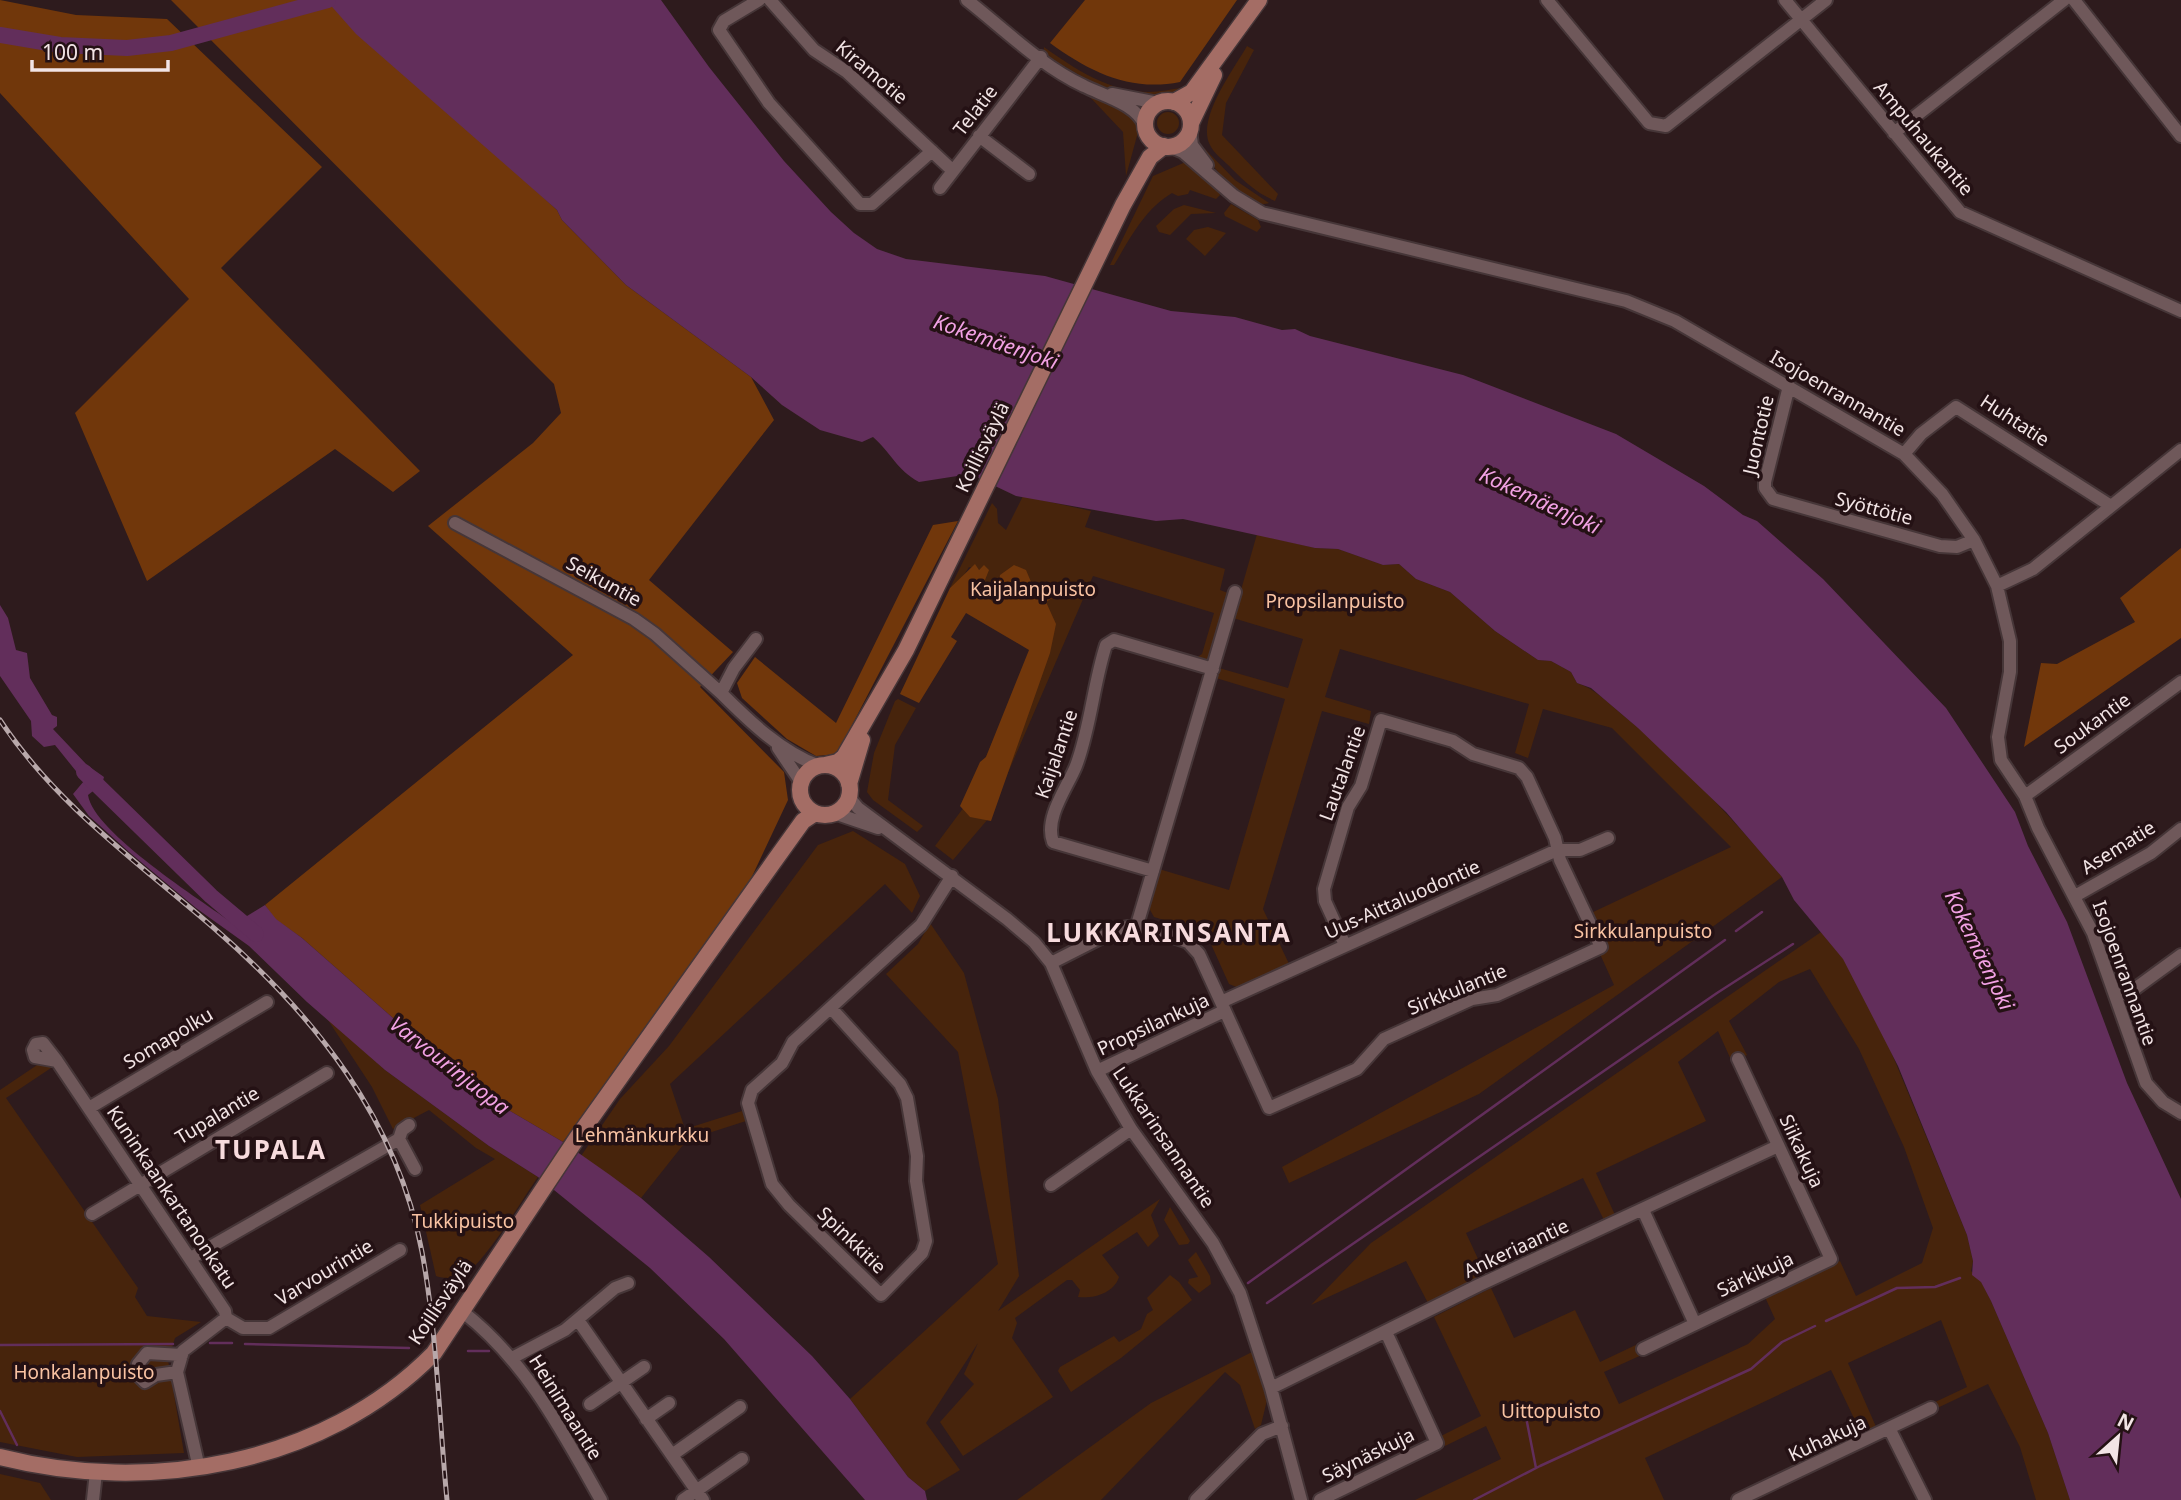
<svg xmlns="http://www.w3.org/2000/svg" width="2181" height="1500" viewBox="0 0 2181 1500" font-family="'Noto Sans',sans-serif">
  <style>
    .green { fill: #47240c }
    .forest { fill: #71370b }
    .water { fill: #622e5b }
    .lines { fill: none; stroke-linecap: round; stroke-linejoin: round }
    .stream { stroke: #622e5b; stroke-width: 2.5 }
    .river { stroke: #622e5b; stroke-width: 16 }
    .minor-casing { stroke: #463638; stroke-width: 16 }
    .major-casing { stroke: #463638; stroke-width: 19 }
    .minor { stroke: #6f585a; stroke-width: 12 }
    .major { stroke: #a46d65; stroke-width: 16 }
    .rail-casing { stroke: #b8a8aa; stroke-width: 5 }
    .rail { stroke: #241114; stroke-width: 2.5; stroke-dasharray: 8; stroke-linecap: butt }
    .labels { text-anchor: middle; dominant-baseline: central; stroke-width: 7; stroke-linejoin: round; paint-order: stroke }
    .street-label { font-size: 19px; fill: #f2e4e5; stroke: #241114 }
    .park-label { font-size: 19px; fill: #f9c2a2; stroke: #241114 }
    .water-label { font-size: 21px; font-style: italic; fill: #f2a1e4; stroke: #241114 }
    .district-label { font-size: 26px; font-weight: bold; letter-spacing: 2px; fill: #f7dbdd; stroke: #241114 }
  </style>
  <rect width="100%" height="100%" fill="#2e1b1d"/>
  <path class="green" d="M1247 46 1254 50 1226 103 1222 135 1278 194 1275 201C1257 193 1246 183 1232 169 1225 161 1214 154 1210 145 1196 119 1234 69 1247 46Z
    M1044 47C1075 69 1109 92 1149 92 1160 92 1171 89 1182 88L1186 91C1138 112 1082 79 1044 53Z
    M1089 96 1130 112 1140 125 1126 176 1123 132Z
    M1157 123a11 11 0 1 1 22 0a11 11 0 1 1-22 0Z
    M1205 149 1235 180 1269 203C1246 211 1214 167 1201 150Z
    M1188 161 1219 190 1220 195 1216 199 1190 190 1188 194 1178 196 1172 193C1144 210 1131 237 1114 265H1110L1153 176Z
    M1231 204 1258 220 1261 227 1257 232 1225 216 1224 213Z
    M1184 205 1216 213 1191 214 1170 235 1159 232 1156 226 1174 209Z
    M1208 227 1226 233 1205 256 1186 239 1194 230Z
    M1023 496 1091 511 1085 527 1225 569 1220 590 1233 595 1214 657 1206 661 1196 658 1202 654 1214 613 1093 576 988 819 953 860 935 846 964 807 1032 651 966 612 984 566 979 570 969 567 962 578 950 588 992 503 997 509 998 523 1006 530Z
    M1257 534 1315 548 1338 549 1383 565 1399 564 1416 579 1450 592 1495 631 1538 660 1551 661 1571 672 1577 683C1596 689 1609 704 1625 717 1683 764 1734 820 1782 877L1479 1094 1289 1183 1282 1167 1614 985 1600 954 1606 950 1589 914 1731 847 1612 728 1543 709 1528 758 1515 753 1529 704 1340 649 1325 697 1371 711 1369 724 1322 711 1263 909 1290 966 1239 988 1229 984 1206 933 1154 917 1149 908 1159 869 1229 890 1285 699 1216 678 1219 668 1288 688 1303 639 1233 618Z
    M898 699 916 708 895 745 888 800 923 826 917 832 873 800 867 792 874 753 895 701Z
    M853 831 905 864 920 896 912 913 885 884 670 1084 685 1129 742 1111 746 1121 687 1140 641 1198 581 1156 620 1099 669 1046 818 845Z
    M930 923 964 973 998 1099 1019 1276 998 1311 1160 1199 1151 1215 1159 1236 1148 1247 1137 1232 1102 1255 1119 1277C1114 1293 1094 1299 1078 1297L1080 1290 1072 1280H1067L1015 1318 1017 1323 1012 1338 1053 1397 963 1456 940 1422 974 1384 964 1374 978 1343 926 1423 960 1470 925 1491 908 1477 850 1399 998 1264 958 1052 886 974 918 944Z
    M1821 932 1843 958 1887 1042 1967 1235 1973 1261 1971 1271 1981 1281 1991 1301 2048 1433 2070 1500H2036L2020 1447 1988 1384 1933 1410 1931 1404 1967 1387 1941 1320 1848 1363 1877 1429 1862 1435 1831 1370 1645 1458 1664 1500H1415L1501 1459 1486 1426 1445 1446 1441 1436 1481 1416 1434 1317 1491 1288 1514 1338 1575 1310 1600 1362 1640 1343 1644 1354 1604 1372 1619 1404 1748 1344 1775 1319 1765 1297 1840 1261 1856 1296 1922 1263 1933 1228 1904 1147 1859 1049 1810 969 1779 982 1729 1021 1747 1055 1732 1062 1718 1031 1678 1062 1706 1121 1596 1173 1615 1215 1604 1220 1583 1178 1466 1233 1485 1274 1428 1303 1406 1261 1311 1305 1371 1243Z
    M326 1017 385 1070 489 1146 538 1177C523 1198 484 1265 463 1275 455 1279 445 1279 436 1276L420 1205 495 1159 476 1148 429 1110 393 1129 372 1087Z
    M46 1059 51 1068 6 1098 138 1288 135 1297 147 1316 201 1322 175 1338 168 1360 184 1453 77 1457 0 1442V1090Z
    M1170 1207 1190 1241 1188 1244 1179 1245 1164 1220Z
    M1196 1252 1210 1276 1211 1284 1199 1293 1188 1283 1189 1279 1198 1277 1188 1260Z
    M1170 1275 1179 1282 1192 1300 1121 1358 1071 1392 1058 1371 1060 1367 1114 1336 1119 1342 1141 1329 1147 1314 1153 1310 1147 1298Z
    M1252 1352 1267 1400 1261 1425 1255 1429 1240 1385 1225 1372 1101 1500H1017L1151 1403Z
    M0 1474 40 1483 51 1500H0Z"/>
  <path class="forest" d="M0 0 76 15 167 19 322 167 221 268 420 471 393 492 335 449 147 581 75 413 189 299 0 93Z
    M171 0H328L557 210 562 220 626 285 751 377 774 420 649 580 733 652 700 687 784 772 788 800 748 885 563 1142 476 1091 302 938 275 919 265 905 573 655 428 526 533 443 561 413 554 384Z
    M1085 0H1237L1180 82C1130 92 1090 72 1050 43Z
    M958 521 837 754 816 756 787 739 742 698 737 683 755 657 836 723 933 525Z
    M2181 548V638L2024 747 2041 663 2057 664 2135 622 2120 598Z
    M975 564 979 570 984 565 989 570 981 590 993 602 1007 589 999 582 1000 575 1014 565 1026 570 1034 589 1051 590 1052 598 1046 602 1056 624 1050 653 991 821 970 817 960 806 980 762 986 757 1029 650 966 613 951 637 957 641 919 703 900 694 950 588Z"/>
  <path class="water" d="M326 0H661L709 67 784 161 831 212 854 233 877 249 906 259 1045 276 1171 311 1235 317 1282 330 1295 329 1310 336 1463 375 1616 434 1704 486 1743 515 1757 521 1823 579 1946 708 2015 812 2028 846 2067 922 2127 1083 2181 1199V1500H2070L2048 1433 1991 1301 1981 1282 1972 1275 1973 1261 1967 1235 1898 1066 1843 959 1794 900 1782 877 1726 812 1638 728 1591 688 1577 683 1571 672 1551 661 1538 660 1495 631 1450 592 1416 579 1399 564 1383 565 1338 549 1315 548 1183 519 1156 521 1016 496 970 474 919 482C897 470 891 453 873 437L862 442 820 430 782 405 751 377 626 285 562 220 557 210 356 34Z
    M0 605 8 618 16 650 27 653 30 678 52 715 57 717V726L53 729 87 765 104 777 102 784 88 795C93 832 202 901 234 924L265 905 276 919 302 938 476 1091 563 1142 610 1175 641 1198 709 1257 812 1356 850 1399 908 1477 925 1491 927 1500H865L724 1339 650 1268 538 1177 489 1146 385 1070 307 1002 249 946 196 908 129 852 89 816 73 794 84 781 55 745 44 747 32 736 31 721 0 676Z"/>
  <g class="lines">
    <path class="stream" d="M1736 931 1762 912
      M1248 1283 1725 940
      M1267 1303 1717 993 1793 944
      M1826 1321 1897 1288 1935 1287 1960 1278
      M210 1343H232
      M245 1344 409 1348
      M0 1345 173 1344
      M468 1351H489
      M1524 1407 1536 1468
      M0 1411 17 1445
      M1474 1500 1540 1466 1751 1369 1782 1342 1815 1326"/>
    <path class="river" d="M0 35 60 45 127 48 171 43 328 0
      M84 772 211 896 256 934"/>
    <g class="minor-casing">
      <path id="minor" d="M759 0 724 21 719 30 769 103 860 204H872L932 151
        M770 0 814 50 847 72 952 170
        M967 0C1004 29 1041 66 1084 86 1104 96 1137 104 1145 126
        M1547 0 1649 123 1666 126 1826 0
        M1785 0 1960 212 2181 311
        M2074 0 2181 136
        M1112 94 1158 103
        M1190 130 1192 145 1207 165
        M1894 133 2064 0
        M979 136 1029 174
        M1169 146 1183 152 1234 196 1262 213 1626 301 1675 321 1904 454 1942 494 1974 540 1997 586 2010 641V672L1998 737 2001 760 2025 796 2038 828 2093 933 2146 1083 2163 1102 2181 1113
        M940 188 1041 57
        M1789 386 1765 482V488L1773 499 1940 546 1957 547 1974 540
        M1904 454 1921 434 1956 407 2111 506
        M455 523 634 619 655 634 721 693
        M1997 586 2033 569 2181 450
        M756 639 734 668 721 693C749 721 781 752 819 766
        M778 748 801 782
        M848 796 858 808 1007 919 1034 942 1051 963 1097 1071 1131 1129 1213 1243 1240 1293 1271 1388 1301 1500
        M2025 796 2181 682
        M834 813 878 828
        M1153 871 1053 842C1044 818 1067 788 1076 766 1091 726 1093 685 1106 645L1114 640 1213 669
        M2075 896 2151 853 2181 829
        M1137 925 1235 592
        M1051 963 1118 929 1137 925 1188 942 1199 954 1221 1002 1557 850H1580L1608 838
        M2115 995 2129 993 2181 955
        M1221 1002 1269 1108 1357 1069 1384 1039 1472 999 1497 995 1601 947 1560 860 1555 838 1527 777 1519 768 1473 754 1453 741 1381 720 1361 786 1348 807 1324 889 1325 901 1345 945
        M831 1008 900 1084 907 1098 917 1156 916 1181 926 1241 922 1253 881 1295 789 1205 772 1184 748 1103 752 1090 782 1063 793 1042 921 925 952 876
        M57 1061 43 1043 36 1044 33 1050 35 1057 57 1061 225 1311 226 1318 243 1328H269L400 1250
        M1097 1071 1224 1011
        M89 1108 267 1002
        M399 1139 402 1130 409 1125
        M1051 1185 1131 1129
        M1643 1210 1695 1324
        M92 1214 327 1073
        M191 1258 399 1139 415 1169
        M463 1312C526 1361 562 1431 601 1500
        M578 1320 703 1500
        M1643 1349 1831 1259 1738 1059
        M512 1358 565 1330 615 1288 628 1283
        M177 1372 156 1375 145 1382 136 1373 138 1364 147 1353 182 1355
        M1271 1388 1479 1285 1778 1146
        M590 1404 644 1367
        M646 1419 669 1403
        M1890 1430 1925 1500
        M672 1455 740 1407
        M199 1468 177 1372 183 1351 226 1318
        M93 1500 96 1472
        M683 1500 742 1459
        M1196 1500 1262 1434 1282 1426
        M1320 1500 1437 1443 1386 1332
        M1738 1500 1931 1408"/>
    </g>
    <g class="major-casing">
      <path id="major" d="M1145 124a23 23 0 1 1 46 0a23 23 0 1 1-46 0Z
        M1174 102 1192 92 1259 0
        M1191 123 1214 75
        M825 765 838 762 844 757 906 650 1123 205 1150 157 1164 146
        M800 790a25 25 0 1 1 50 0a25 25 0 1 1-50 0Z
        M849 784 862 740
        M0 1457C149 1495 324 1465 434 1353L577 1138 775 860 803 821 815 813"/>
    </g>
    <use href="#minor" class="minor"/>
    <use href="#major" class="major"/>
    <g class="rail-casing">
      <path id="rail" d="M0 720C56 805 139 863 215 929 315 1016 397 1119 422 1252 437 1333 439 1418 447 1500"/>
    </g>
    <use href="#rail" class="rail"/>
  </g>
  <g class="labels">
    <g class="street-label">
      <text transform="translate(872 72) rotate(40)">Kiramotie</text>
      <text transform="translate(975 110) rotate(-52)">Telatie</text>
      <text transform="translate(1924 138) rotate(50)">Ampuhaukantie</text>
      <text transform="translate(1838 393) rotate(30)">Isojoenrannantie</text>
      <text transform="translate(2015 420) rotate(33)">Huhtatie</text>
      <text transform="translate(1758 435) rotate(-77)">Juontotie</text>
      <text transform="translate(982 447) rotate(-64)">Koillisväylä</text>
      <text transform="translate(1874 508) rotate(15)">Syöttötie</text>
      <text transform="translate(604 581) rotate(29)">Seikuntie</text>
      <text transform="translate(2092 723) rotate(-36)">Soukantie</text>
      <text transform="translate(1056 754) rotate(-71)">Kaijalantie</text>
      <text transform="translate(1342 773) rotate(-70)">Lautalantie</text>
      <text transform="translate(2118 847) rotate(-32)">Asematie</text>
      <text transform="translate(1402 899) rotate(-24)">Uus-Aittaluodontie</text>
      <text transform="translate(2125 973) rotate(70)">Isojoenrannantie</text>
      <text transform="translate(1457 989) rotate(-22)">Sirkkulantie</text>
      <text transform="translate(1153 1024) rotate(-25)">Propsilankuja</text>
      <text transform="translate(168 1038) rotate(-31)">Somapolku</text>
      <text transform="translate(217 1115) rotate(-31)">Tupalantie</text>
      <text transform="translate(1164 1137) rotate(56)">Lukkarinsannantie</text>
      <text transform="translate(1802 1151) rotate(65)">Siikakuja</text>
      <text transform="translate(172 1197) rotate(56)">Kuninkaankartanonkatu</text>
      <text transform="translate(852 1240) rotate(44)">Spinkkitie</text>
      <text transform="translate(1516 1248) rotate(-25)">Ankeriaantie</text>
      <text transform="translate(324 1272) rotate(-31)">Varvourintie</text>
      <text transform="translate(1755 1274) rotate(-25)">Särkikuja</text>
      <text transform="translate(440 1302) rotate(-56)">Koillisväylä</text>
      <text transform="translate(566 1407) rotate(58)">Heinimaantie</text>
      <text transform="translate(1827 1438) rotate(-25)">Kuhakuja</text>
      <text transform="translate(1368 1455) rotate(-26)">Säynäskuja</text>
    </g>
    <g class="park-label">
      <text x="1033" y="589">Kaijalanpuisto</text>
      <text x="1335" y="601">Propsilanpuisto</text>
      <text x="1643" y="931">Sirkkulanpuisto</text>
      <text x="642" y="1135">Lehmänkurkku</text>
      <text x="463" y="1221">Tukkipuisto</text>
      <text x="84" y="1372">Honkalanpuisto</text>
      <text x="1551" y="1411">Uittopuisto</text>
    </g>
    <g class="water-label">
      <text transform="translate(996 341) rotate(19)">Kokemäenjoki</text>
      <text transform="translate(1540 500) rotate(25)">Kokemäenjoki</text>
      <text transform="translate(1980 950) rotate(64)">Kokemäenjoki</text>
      <text transform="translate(450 1065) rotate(38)">Varvourinjuopa</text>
    </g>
    <g class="district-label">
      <text x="1169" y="932">LUKKARINSANTA</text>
      <text x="271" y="1149">TUPALA</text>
    </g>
  </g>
  <g transform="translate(2118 1437) rotate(27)" stroke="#241114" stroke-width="5" paint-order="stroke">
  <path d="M0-5L12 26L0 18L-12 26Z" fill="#f2e4e5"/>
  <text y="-10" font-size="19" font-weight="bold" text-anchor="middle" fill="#f2e4e5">N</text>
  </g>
  <path d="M32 60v10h136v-10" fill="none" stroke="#f2e4e5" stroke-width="3.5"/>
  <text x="42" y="60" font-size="21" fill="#f2e4e5" stroke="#241114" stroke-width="5" paint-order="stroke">100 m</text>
</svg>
